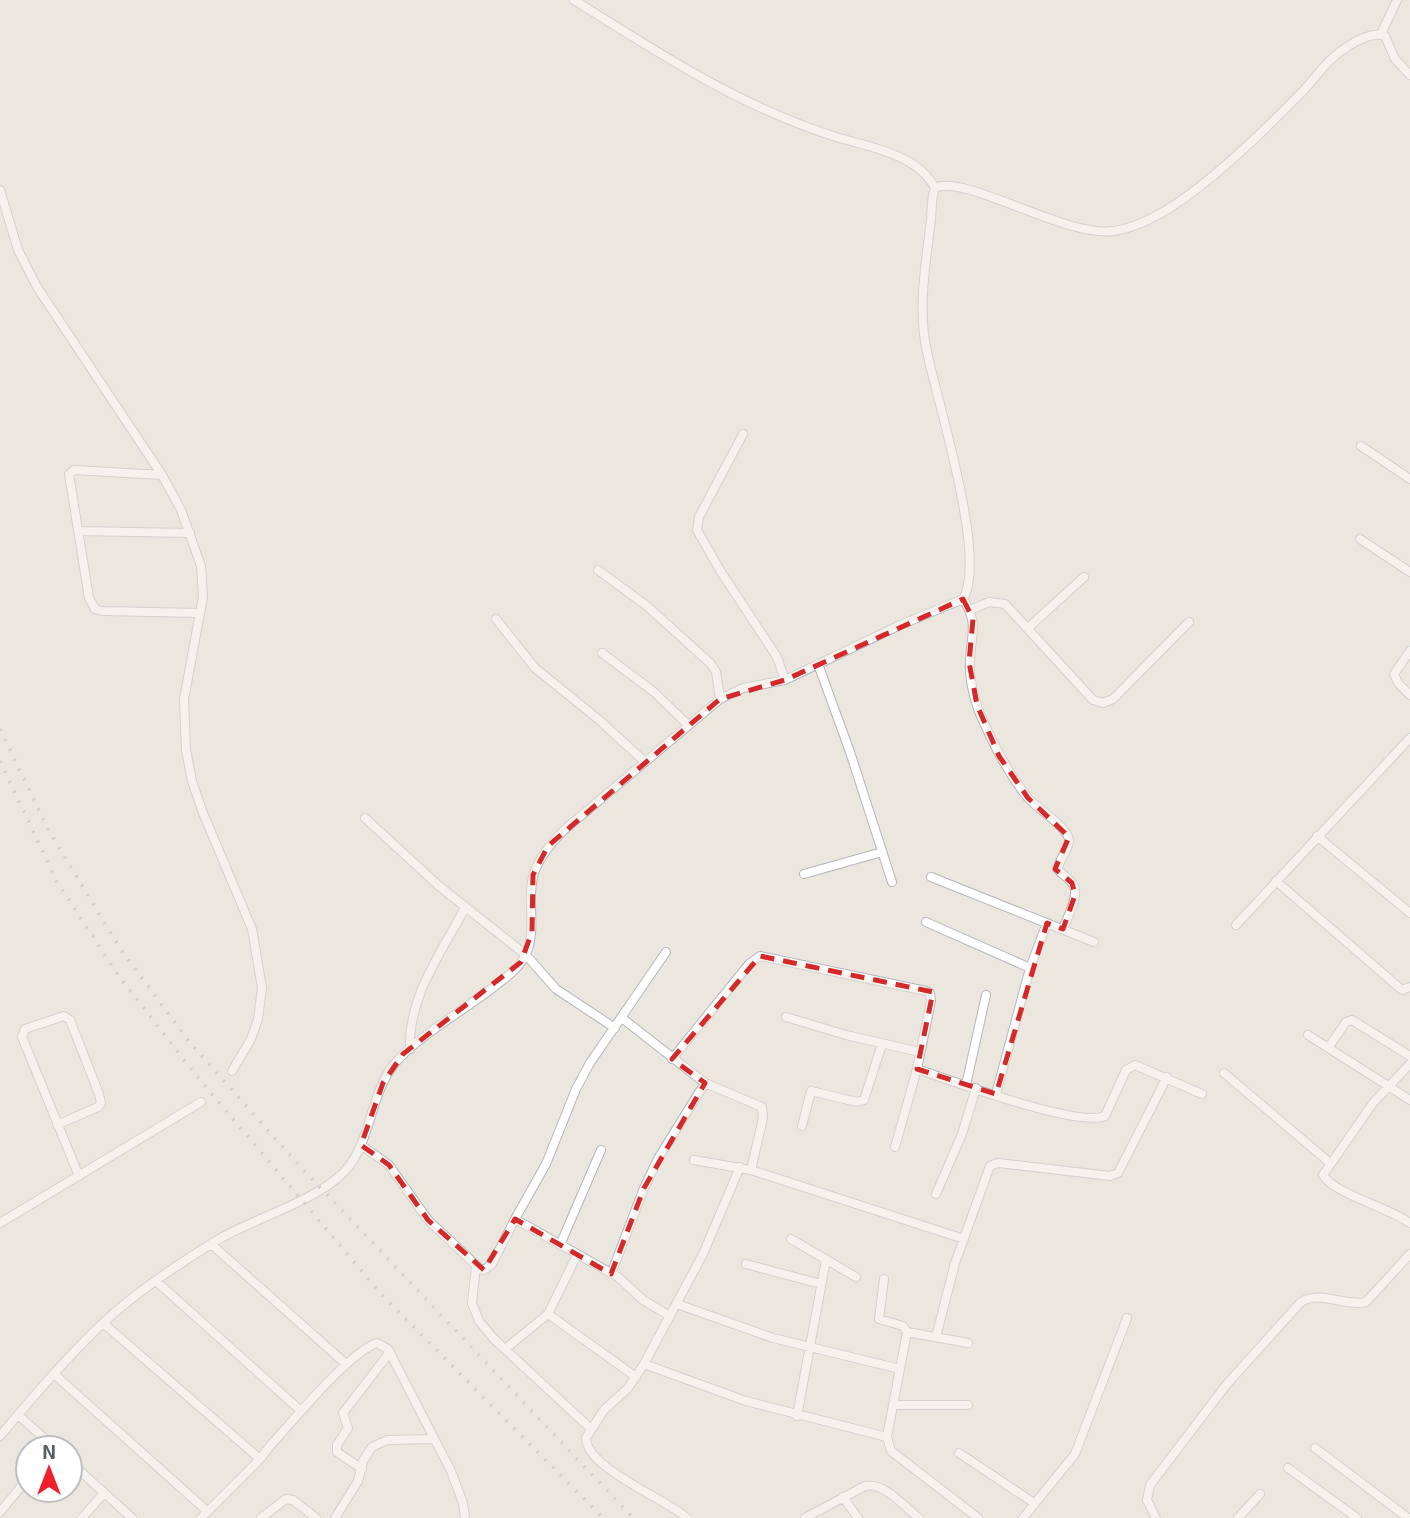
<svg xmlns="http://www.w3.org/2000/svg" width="1410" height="1518" viewBox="0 0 1410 1518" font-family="'Exo 2',sans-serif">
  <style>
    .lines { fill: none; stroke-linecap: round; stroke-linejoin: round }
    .street-casing { stroke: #b2b6bb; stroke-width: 10 }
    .street { stroke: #fff; stroke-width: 8 }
    .rail { stroke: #afb0b1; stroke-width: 3.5; stroke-dasharray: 2 9; stroke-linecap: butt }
    .marked { fill: none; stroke: #d62828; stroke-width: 5; stroke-dasharray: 14 9; stroke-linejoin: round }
  </style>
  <rect width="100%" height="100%" fill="#ece7de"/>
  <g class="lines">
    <g class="street-casing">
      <path id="street" d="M574 0C657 52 739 106 833 136 867 147 917 153 935 188
        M1381 34 1397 0
        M0 190 18 250 37 287 162 475 181 510 201 566 203 597 184 699 186 750 192 781 203 813 252 929 262 988 258 1019 251 1039 232 1071
        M743 434 699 517 697 530 721 572 777 657 785 680
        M1361 446 1410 479
        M162 475 74 470 69 474 89 598 95 609 102 611 200 613
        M78 531 190 533
        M1360 539 1410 572
        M598 570 647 606 711 664 716 672 720 699
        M963 599C979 623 971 634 970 661 969 676 973 694 978 709 991 740 1006 771 1028 798 1038 809 1068 827 1069 840 1069 851 1058 859 1058 870 1063 875 1071 880 1074 886 1079 897 1067 918 1063 929
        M970 610 989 602 1005 604 1093 700 1103 703 1113 699 1189 622
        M496 619 535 668 598 719 645 762
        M1028 628 1084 577
        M1410 651 1394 674 1398 683 1410 695
        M602 653 654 692 688 725
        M818 664 850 752 892 882
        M365 818 439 886 526 955 556 989 615 1028
        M1317 836 1410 913
        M804 874 882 852
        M931 877 1094 942
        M1276 881 1402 990 1410 987
        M926 922 1030 968
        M1236 925 1410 738
        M786 1017 846 1035 920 1052
        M622 1018 705 1083 762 1107 763 1118 751 1170
        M1308 1035 1410 1100
        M1328 1048 1346 1022 1352 1020 1410 1056
        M410 1049C408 997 441 953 465 908
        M672 1059 749 964 760 956 926 991 930 993 931 1001 917 1069 895 1147
        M1410 1064 1373 1103 1323 1175C1334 1194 1390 1208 1410 1223
        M917 1069C950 1080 1078 1128 1105 1116L1126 1070 1135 1065 1202 1094
        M1224 1073 1330 1163
        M966 1085 986 995
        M996 1094 1030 968 1047 923
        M57 1125 98 1107 101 1103 99 1094 70 1020 64 1016 25 1029 22 1037 79 1176
        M802 1126 811 1091 857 1102 864 1100 882 1044
        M361 1145 389 1165 428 1220 480 1269 484 1270 492 1264 515 1219 618 1277 643 1300 670 1316
        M694 1160 751 1170 964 1239
        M936 1194 962 1134 976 1088
        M515 1219 546 1164 576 1089 590 1063 666 952
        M0 1223 201 1102
        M791 1239 856 1277
        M211 1244 346 1364
        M560 1245 601 1150
        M746 1264 821 1284
        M476 1266 472 1303 479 1321 494 1339 590 1428
        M611 1274 644 1188 659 1157 705 1083
        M884 1279 879 1319 903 1326 907 1332 887 1437 891 1451 978 1518
        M156 1281 301 1411
        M677 1304 773 1338 900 1369
        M548 1314 636 1377
        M103 1323 260 1459
        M907 1332 968 1343
        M936 1337 955 1263 990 1166 998 1163 1110 1176 1118 1173 1167 1077
        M505 1349 548 1314 577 1255
        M644 1364 746 1401 887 1437
        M54 1374 207 1511
        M893 1405H968
        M18 1415 55 1448
        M797 1416 826 1260
        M0 1436C33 1397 66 1358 103 1323 136 1292 176 1266 214 1242 251 1219 315 1202 344 1172 372 1142 369 1095 395 1063 418 1036 466 1009 495 986 505 978 516 971 522 961 540 934 525 902 534 873 540 856 551 843 564 830L720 699 743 688 785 680 898 626 963 599C988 557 936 399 926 347 918 305 926 262 931 219 932 209 931 198 935 188 963 173 1066 238 1113 231 1131 229 1147 221 1163 212 1209 185 1263 132 1301 93 1314 80 1325 62 1341 51 1352 43 1372 31 1385 36L1395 59 1410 75
        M1315 1448 1408 1518
        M959 1453 1034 1503
        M70 1462 132 1518
        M1288 1468 1357 1518
        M362 1469 337 1452V1445L348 1428 343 1413 390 1352
        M843 1497 858 1518
        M0 1512 28 1478
        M82 1518 104 1493
        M201 1518 260 1459 270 1446C293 1421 348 1353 377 1343L388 1349 451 1471 463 1503 465 1518
        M261 1518 286 1499 293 1500 316 1518
        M335 1518 358 1481 363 1461 372 1447 387 1440 434 1439
        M687 1518C666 1499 586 1468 586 1438L604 1410 628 1388 644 1364 703 1254 740 1167
        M805 1518 865 1486C885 1482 904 1507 919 1518
        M1023 1518 1075 1454 1127 1318
        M1156 1518 1147 1500 1150 1485 1227 1384 1300 1303C1318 1289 1345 1307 1366 1302L1410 1254
        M1238 1518 1260 1494"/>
    </g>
    <use href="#street" class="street"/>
    <path class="rail" d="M0 729 49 831 121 950 191 1044 297 1163 633 1518
      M0 761 57 882 118 975 195 1074 382 1295 603 1518"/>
  </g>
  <path d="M0 0H1410V1518H0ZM963 599 973 619 969 662 977 705 999 756 1028 798 1069 837 1055 869 1072 883 1075 895 1063 929 1047 923 996 1094 917 1069 933 992 760 956 672 1059 705 1083 644 1188 611 1274 515 1219 484 1270 428 1220 389 1165 361 1145 383 1083 403 1054 521 962 532 932 533 875 548 846 720 699 785 680Z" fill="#ece7de" fill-opacity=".55" fill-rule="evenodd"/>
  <path class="marked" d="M963 599 973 619 969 662 977 705 999 756 1028 798 1069 837 1055 869 1072 883 1075 895 1063 929 1047 923 996 1094 917 1069 933 992 760 956 672 1059 705 1083 644 1188 611 1274 515 1219 484 1270 428 1220 389 1165 361 1145 383 1083 403 1054 521 962 532 932 533 875 548 846 720 699 785 680Z"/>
  <g transform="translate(49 1469)"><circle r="33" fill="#ffffff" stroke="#bcbec0" stroke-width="2"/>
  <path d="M0-5L12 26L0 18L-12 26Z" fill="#f11f2a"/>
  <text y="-10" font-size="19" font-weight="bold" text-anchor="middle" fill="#585d61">N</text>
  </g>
</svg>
